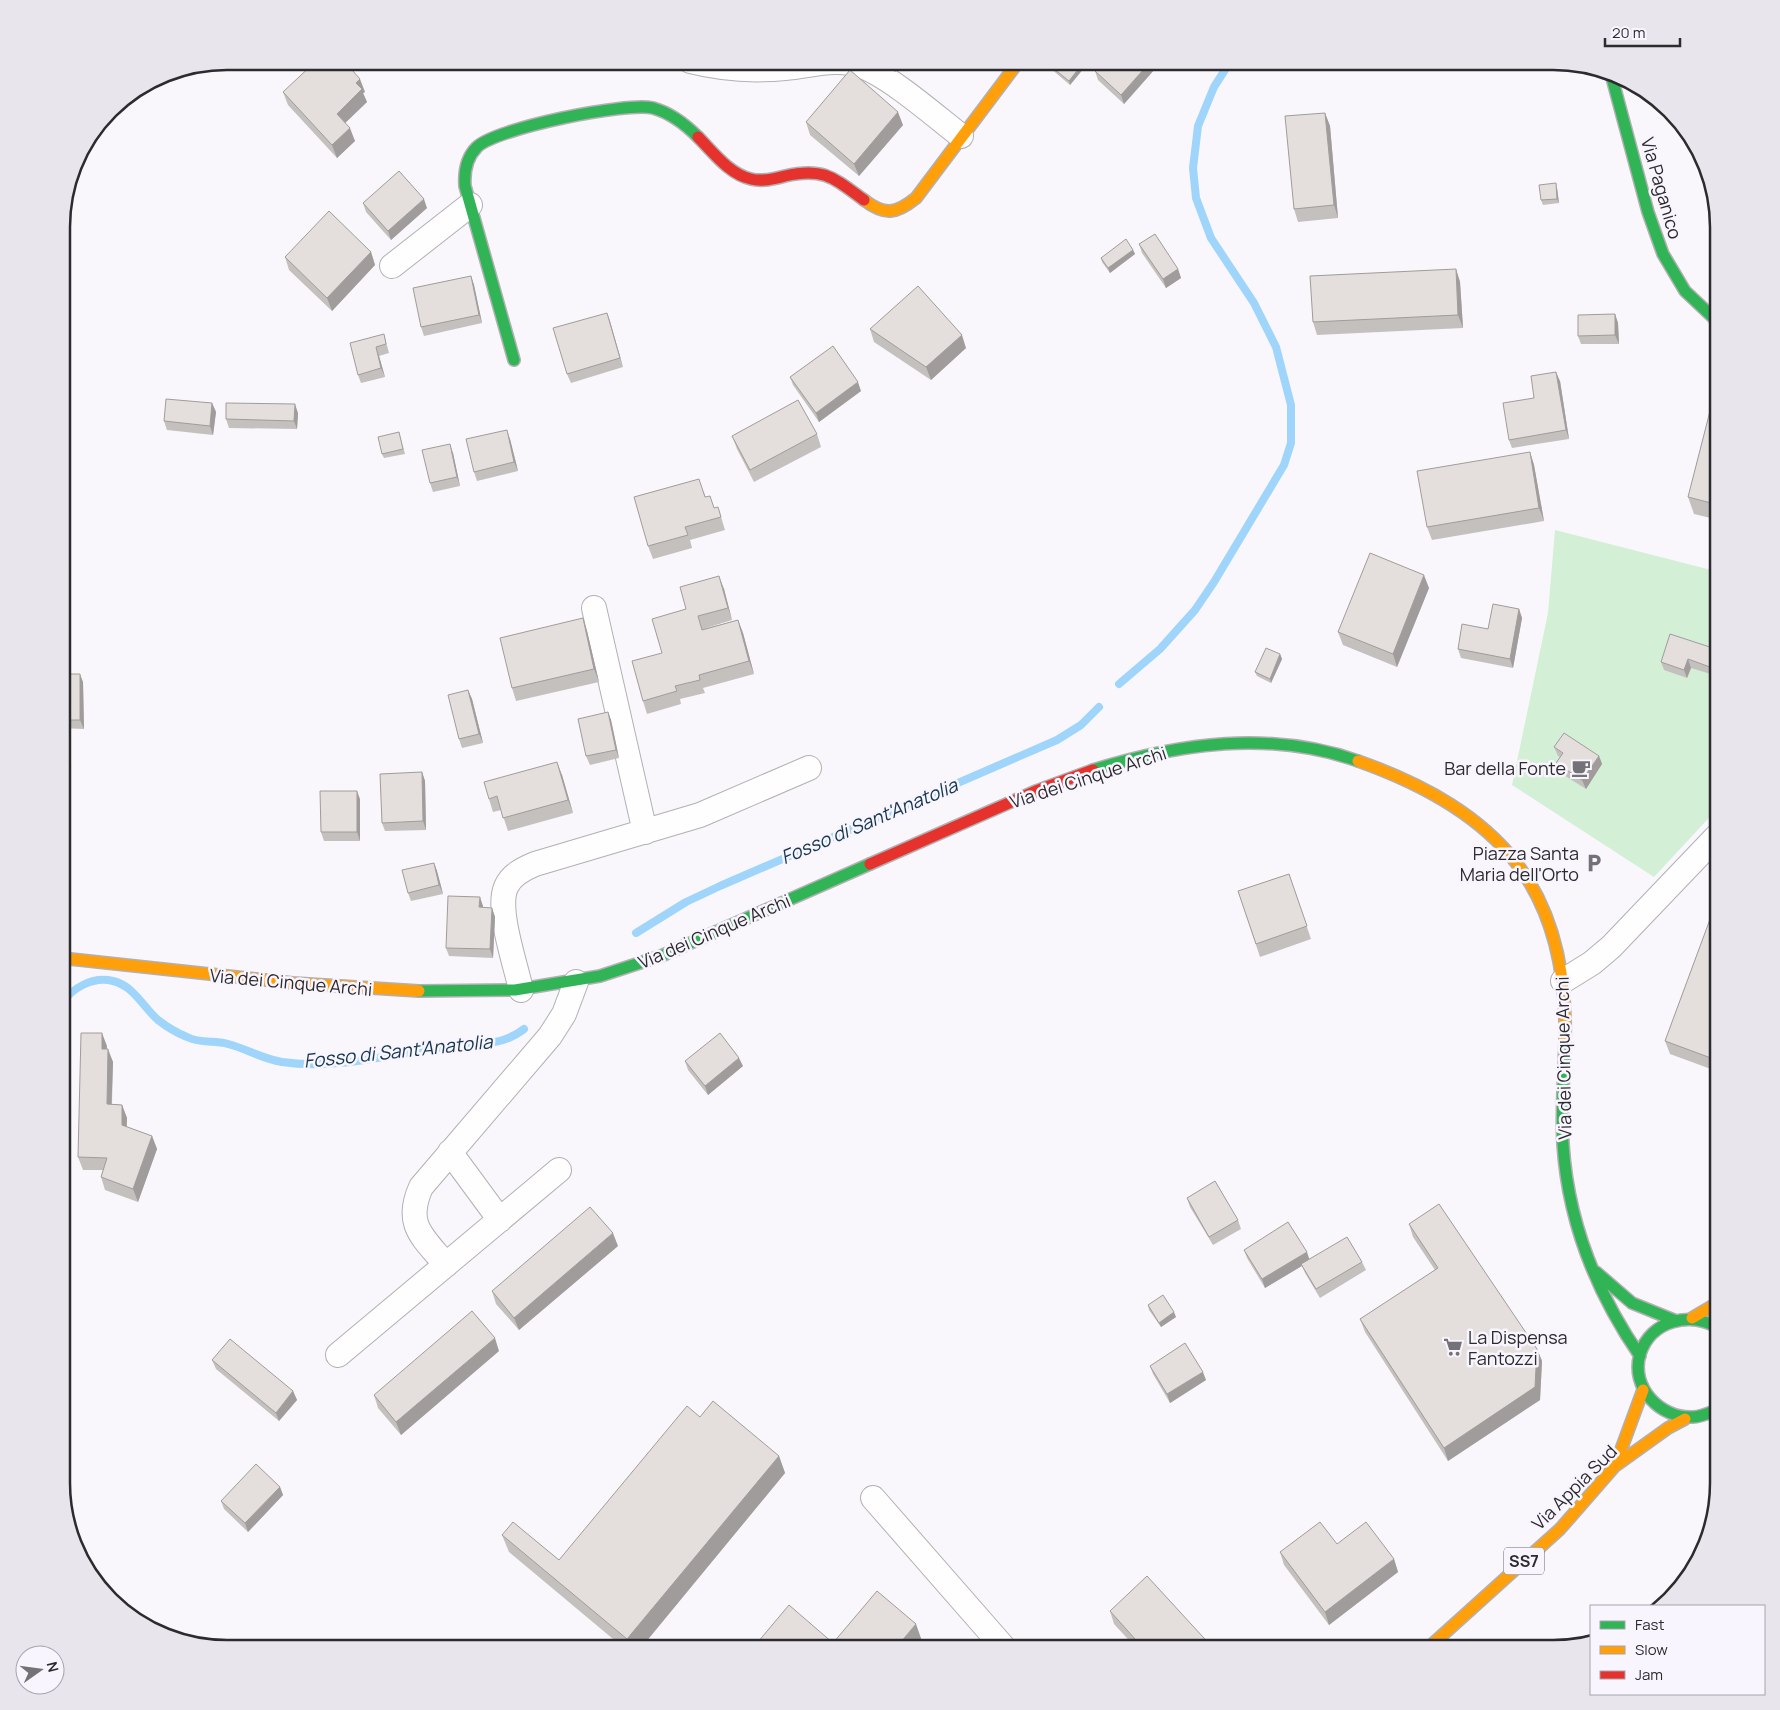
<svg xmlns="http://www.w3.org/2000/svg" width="1780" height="1710" viewBox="0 0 1780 1710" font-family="Manrope,sans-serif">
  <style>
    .green { fill: #d3efd5 }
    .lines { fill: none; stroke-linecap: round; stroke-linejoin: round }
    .stream { stroke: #9fd5fb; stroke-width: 8 }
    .street-casing { stroke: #b1b0b3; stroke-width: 26 }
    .fast-casing { stroke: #b1b0b3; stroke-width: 14 }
    .slow-casing { stroke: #b1b0b3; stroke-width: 14 }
    .jam-casing { stroke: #b1b0b3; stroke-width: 14 }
    .street { stroke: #fefeff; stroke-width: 24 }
    .fast { stroke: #30b455; stroke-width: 11 }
    .slow { stroke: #ff9f0a; stroke-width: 11 }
    .jam { stroke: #e5322d; stroke-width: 11 }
    .wall { fill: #c4c0be }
    .shaded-wall { fill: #a09c9b }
    .building { fill: #e4dfdd; stroke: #a09c9b }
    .labels { text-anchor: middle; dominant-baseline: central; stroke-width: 5; stroke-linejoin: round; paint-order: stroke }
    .shield { fill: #f9f5fe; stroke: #6a686c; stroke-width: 1 }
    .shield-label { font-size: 16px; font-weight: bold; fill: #2c2b2e }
    .street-label { font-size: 18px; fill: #2c2b2e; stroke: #f9f5fe }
    .poi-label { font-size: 18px; fill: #2c2b2e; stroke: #f9f5fe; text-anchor: end }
    .water-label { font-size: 19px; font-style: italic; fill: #16384e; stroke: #f9f5fe }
    .rim { fill: none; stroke: #2c2b2e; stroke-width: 2.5 }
  </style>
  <rect width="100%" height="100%" fill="#f9f7fc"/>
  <path class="green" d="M1555 530 1719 572V807L1654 877 1512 785 1548 613Z"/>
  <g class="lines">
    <path class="stream" d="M1119 684 1160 649 1195 610 1214 582 1284 465 1291 443V405L1276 347 1254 303 1211 238 1196 198 1193 168 1198 126 1214 87 1230 62
      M636 933 686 902 720 886 1057 740 1081 725 1099 707
      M61 1005C71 988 93 976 113 981 134 986 143 1007 158 1020 167 1027 177 1033 187 1037 201 1044 214 1040 228 1044 247 1049 263 1059 282 1062 336 1070 392 1054 444 1047 473 1042 500 1048 524 1029"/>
    <g class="street-casing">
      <path id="street" d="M690 61C721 69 754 71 785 68 811 66 836 57 861 66 890 76 935 116 961 136
        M392 266 470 205
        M594 608 645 832
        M1563 981 1592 963 1611 947 1719 834
        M521 990C516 965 496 910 506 887 511 875 523 869 535 864L700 815 809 768
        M450 1152 500 1220
        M446 1265C423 1237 404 1225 421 1187L550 1036 564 1014 576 982
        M338 1355 559 1170
        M873 1498 1005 1649"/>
    </g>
    <g class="fast-casing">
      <path id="fast" d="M1611 74 1648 212 1663 254 1685 291 1719 323
        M514 360 465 186C464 172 466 158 477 147 497 128 625 102 653 108 671 113 685 124 698 137
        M1093 770C1180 743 1270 730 1358 761
        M419 991 515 990 600 976 661 956 870 864
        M1565 1041C1564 1075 1561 1110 1563 1144 1568 1223 1596 1292 1640 1356
        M1596 1272 1632 1303 1674 1320
        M1719 1328C1690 1311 1651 1320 1640 1354 1630 1388 1661 1419 1693 1417 1702 1417 1711 1412 1719 1409"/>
    </g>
    <g class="slow-casing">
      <path id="slow" d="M864 200C885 216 896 214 916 198L1019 61
        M1358 761C1499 811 1569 888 1565 1041
        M61 958 293 983 419 991
        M1692 1318 1719 1302
        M1615 1466 1643 1390
        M1427 1649 1560 1529 1615 1466 1668 1428 1685 1419"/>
    </g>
    <g class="jam-casing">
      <path id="jam" d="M698 137C713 152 729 174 751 179 762 182 774 179 785 176 824 167 834 178 864 200
        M870 864 1036 791 1093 770"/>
    </g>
    <use href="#street" class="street"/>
    <use href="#fast" class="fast"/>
    <use href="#slow" class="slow"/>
    <use href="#jam" class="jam"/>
  </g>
  <path class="wall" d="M880 61H902L895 72Z
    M960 61H973L968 67Z
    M1162 61 1124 104 1098 80 1095 71Z
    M1083 63 1084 68 1070 85 1050 68 1048 64Z
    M283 92H365L363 93 367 102 345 123 355 141 337 158 288 105Z
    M1325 113 1330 126 1338 218 1298 222 1294 209Z
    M806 122 903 125 859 176 810 135Z
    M1557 188 1559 203 1543 205 1541 200Z
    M363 203 427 208 391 240 366 212Z
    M1139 244 1178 269 1181 278 1166 288 1142 253Z
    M1133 250 1135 254 1110 273 1102 262 1101 258Z
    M371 252 375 265 332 311 289 270 285 257Z
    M1456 269 1460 282 1463 328 1317 335 1313 322Z
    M471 276 474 285 482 323 424 336 421 327Z
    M607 313 623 367 571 383 567 374Z
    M1615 314 1618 323 1619 344H1581L1578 336Z
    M870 329 966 348 931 380 874 342Z
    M384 334 389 353 379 356 385 377 361 383 358 375Z
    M1719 376V520L1694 514 1688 497Z
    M790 377 861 391 819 422 793 385Z
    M1560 381 1569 439 1512 448 1509 440 1534 398Z
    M212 403 216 412 213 435 167 430 164 421Z
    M298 413 297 429 229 428 226 419Z
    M399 432 405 454 384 458 382 454Z
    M817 434 821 447 754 482 737 449 732 436Z
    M510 439 518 471 477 481 474 472Z
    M1530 452 1534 465 1544 521 1432 540 1427 527Z
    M453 453 460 486 433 492 430 483Z
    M704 492 705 497 714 508 718 507 725 530 690 540 692 548 653 559 648 546Z
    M1429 588 1397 667 1343 645 1338 632Z
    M724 589 732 620 703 629 738 620 743 633 754 674 703 688 705 693 680 699 681 704 647 714 643 701 662 653 686 609Z
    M1519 609 1522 618 1513 668 1461 658 1458 649Z
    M587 631 599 682 516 701 512 688Z
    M1716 649 1719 656V660L1714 675 1691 668 1687 678 1664 670 1661 662Z
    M1280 654 1282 659 1271 683 1257 676 1255 672Z
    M61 674 83 682 84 729 61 728Z
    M468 690 472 699 483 743 462 748 459 739Z
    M608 712 611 720 619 758 590 765 586 756Z
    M1554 747 1599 756 1602 764 1586 789 1559 772 1556 763 1560 757 1558 756Z
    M422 772 425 781 426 830 385 831 382 823Z
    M562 775 573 813 508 831 501 810 493 812 489 799Z
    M360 799V841H324L321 832Z
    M434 863 437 871 443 894 411 901 408 893Z
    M1289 874 1311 939 1260 957 1238 891Z
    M1719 895V1072L1670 1054 1665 1041Z
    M483 906V908H492L495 917 493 958 449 956 446 948Z
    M107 1046V1049L113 1062 112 1104 122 1105 127 1118V1127L152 1136 157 1149 138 1202 105 1190 101 1177 103 1170H83L78 1157Z
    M685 1061 743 1066 708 1095 688 1070Z
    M1187 1198 1238 1220 1241 1229 1213 1245 1190 1207Z
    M1409 1224 1537 1349 1542 1361 1540 1400 1448 1461 1365 1332 1360 1319 1435 1270 1413 1237Z
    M618 1246 519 1330 496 1304 492 1291Z
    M1244 1250 1309 1259 1362 1262 1366 1270 1320 1298 1305 1273 1302 1266 1265 1288 1247 1258Z
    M1148 1305 1176 1317 1161 1327 1149 1310Z
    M499 1351 401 1435 378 1408 374 1395Z
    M212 1360 293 1391 297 1400 279 1421 216 1369Z
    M1150 1366 1206 1380 1170 1403 1153 1374Z
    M700 1417 779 1456 785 1473 640 1649H625L509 1552 502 1535 559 1560Z
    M280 1487 283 1495 248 1532 224 1509 221 1501Z
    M1337 1544 1394 1559 1398 1572 1329 1625 1284 1565 1280 1552Z
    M1110 1611 1214 1649H1137L1114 1624Z"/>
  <path class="shaded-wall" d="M893 61H902L895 72 892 63Z
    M966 61H973L968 67Z
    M1151 61H1162L1124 104 1121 95Z
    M1083 63 1084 68 1070 85 1069 81Z
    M360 79 365 92 363 93 367 102 341 127 337 114 356 83Z
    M898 112 903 125 859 176 854 164Z
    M1325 113 1330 126 1338 218 1334 205Z
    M350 128 355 141 337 158 332 145Z
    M1556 183 1557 188 1559 203 1557 199Z
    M424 199 427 208 391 240 388 231Z
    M1133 250 1135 254 1110 273 1108 268Z
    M371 252 375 265 332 311 327 298Z
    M1178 269 1181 278 1166 288 1163 279Z
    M1456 269 1460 282 1463 328 1458 315Z
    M471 276 474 285 482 323 479 315Z
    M607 313 610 321 623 367 620 358Z
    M1615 314 1618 323 1619 344 1615 335Z
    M962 335 966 348 931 380 926 367Z
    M376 347 379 356 385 377 381 368Z
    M1556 372 1560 381 1569 439 1566 430Z
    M858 382 861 391 819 422 816 413Z
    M212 403 216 412 213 435 210 426Z
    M295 404 298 413 297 429 294 421Z
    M507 430 510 439 518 471 514 462Z
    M450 444 453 453 460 486 457 477Z
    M1530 452 1534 465 1544 521 1539 508Z
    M1424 575 1429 588 1397 667 1393 654Z
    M719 576 724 589 732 620 728 608Z
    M1519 609 1522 618 1513 668 1510 659Z
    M583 618 587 631 599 682 594 669Z
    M738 620 743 633 754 674 749 661Z
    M1716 649 1719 656V660L1714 675 1710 667Z
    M1280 654 1282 659 1271 683 1270 679Z
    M1688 659 1691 668 1687 678 1684 670Z
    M80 674 83 682 84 729 80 720Z
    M468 690 472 699 483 743 479 734Z
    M608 712 611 720 619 758 616 750Z
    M1599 756 1602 764 1586 789 1582 780Z
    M557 762 562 775 573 813 568 800Z
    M422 772 425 781 426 830 423 821Z
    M357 791 360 799V841L357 832Z
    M434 863 437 871 443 894 439 885Z
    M480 897 483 906 482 916 479 907Z
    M492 908 495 917 493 958 490 949Z
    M102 1033 107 1046 106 1062 102 1049Z
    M108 1049 113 1062 111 1117 107 1104Z
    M739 1058 743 1066 708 1095 705 1086Z
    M122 1105 127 1118 126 1138 122 1125Z
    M152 1136 157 1149 138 1202 133 1189Z
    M613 1233 618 1246 519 1330 514 1318Z
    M1307 1252 1310 1261 1265 1288 1262 1279Z
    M1174 1312 1176 1317 1161 1327 1159 1323Z
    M495 1338 499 1351 401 1435 396 1422Z
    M1537 1349 1542 1361 1540 1400 1448 1461 1444 1448Z
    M1203 1372 1206 1380 1170 1403 1167 1394Z
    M293 1391 297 1400 279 1421 276 1413Z
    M779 1456 785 1473 640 1649H631L627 1639Z
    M280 1487 283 1495 248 1532 245 1523Z
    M1394 1559 1398 1572 1329 1625 1325 1612Z
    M916 1624 922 1641 916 1649H895Z"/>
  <path class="building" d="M316 61H344L360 79 356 83 362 89 337 114 350 128 332 145 283 92Z
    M1050 61H1080L1083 63 1069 81 1048 64Z
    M1104 61H1151L1121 95 1095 71Z
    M850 70 898 112 854 164 806 122Z
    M1325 113 1334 205 1294 209 1285 116Z
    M399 171 424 199 388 231 363 203Z
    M1556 183 1557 199 1541 200 1539 185Z
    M329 211 371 252 327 298 285 257Z
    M1155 234 1178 269 1163 279 1139 244Z
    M1126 239 1133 250 1108 268 1101 258Z
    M1719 261V273H1717Z
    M1456 269 1458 315 1313 322 1310 276Z
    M471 276 479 315 421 327 413 288Z
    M918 286 962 335 926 367 870 329Z
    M607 313 620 358 567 374 553 328Z
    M1615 314V335L1578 336V315Z
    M384 334 386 344 376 347 381 368 358 375 350 343Z
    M833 346 858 382 816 413 790 377Z
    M1556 372 1566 430 1509 440 1503 403 1534 398 1531 376Z
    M1719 376V505L1688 497Z
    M166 399 212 403 210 426 164 421Z
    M798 400 817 434 750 470 732 436Z
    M226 403 295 404 294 421 226 419Z
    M507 430 514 462 474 472 466 439Z
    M399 432 403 449 382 454 378 437Z
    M450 444 457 477 430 483 422 450Z
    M1530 452 1539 508 1427 527 1417 471Z
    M699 479 705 497 710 496 714 508 718 507 721 517 685 527 688 535 648 546 634 497Z
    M1370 553 1424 575 1393 654 1338 632Z
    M719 576 728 608 698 616 702 630 738 620 749 661 699 675 700 680 675 686 677 691 643 701 632 661 662 653 652 619 686 609 680 587Z
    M1493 604 1519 609 1510 659 1458 649 1462 624 1488 629Z
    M583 618 594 669 512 688 500 638Z
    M1670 634 1716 649 1710 667 1688 659 1684 670 1661 662Z
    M1266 648 1280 654 1270 679 1255 672Z
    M61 674H80V720H61Z
    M468 690 479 734 459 739 448 695Z
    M608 712 616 750 586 756 578 719Z
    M1564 733 1599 756 1582 780 1556 763 1563 753 1554 747Z
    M557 762 568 800 503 818 497 796 489 799 484 782Z
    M422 772 423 821 382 823 380 774Z
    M320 791H357V832H321Z
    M434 863 439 885 408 893 402 870Z
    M1289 874 1307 926 1256 944 1238 891Z
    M1719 895V1061L1665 1041Z
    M448 896 480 897 479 907 492 908 490 949 446 948Z
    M81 1033H102V1049H108L107 1104 122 1105V1125L152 1136 133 1189 101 1177 107 1158 78 1157Z
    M720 1033 739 1058 705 1086 685 1061Z
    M1215 1181 1238 1220 1209 1237 1187 1198Z
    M1439 1204 1537 1349 1535 1387 1444 1448 1360 1319 1438 1268 1409 1224Z
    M590 1207 613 1233 514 1318 492 1291Z
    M1288 1222 1307 1252 1262 1279 1244 1250Z
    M1347 1237 1362 1262 1316 1289 1301 1264Z
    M1163 1295 1174 1312 1159 1323 1148 1305Z
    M472 1311 495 1338 396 1422 374 1395Z
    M230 1339 293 1391 276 1413 212 1360Z
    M1185 1343 1203 1372 1167 1394 1150 1366Z
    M713 1401 779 1456 627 1639 502 1535 513 1522 559 1560 687 1406 700 1417Z
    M256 1464 280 1487 245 1523 221 1501Z
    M1320 1522 1337 1544 1366 1522 1394 1559 1325 1612 1280 1552Z
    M1147 1576 1214 1649H1144L1110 1611Z
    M877 1591 916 1624 895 1649H752L789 1605 833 1643Z"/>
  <defs>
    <g id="cafe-bare" transform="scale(1.5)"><path d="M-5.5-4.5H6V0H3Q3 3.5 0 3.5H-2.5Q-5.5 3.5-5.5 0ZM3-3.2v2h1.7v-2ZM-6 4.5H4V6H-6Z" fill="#747276" stroke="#f9f5fe" stroke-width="2.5" paint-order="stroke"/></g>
    <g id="parking-bare" transform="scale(1.5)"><path d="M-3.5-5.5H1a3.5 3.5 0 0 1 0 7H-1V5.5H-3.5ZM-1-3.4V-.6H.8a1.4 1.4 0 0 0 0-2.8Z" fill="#747276" stroke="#f9f5fe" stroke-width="2.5" paint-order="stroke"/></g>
    <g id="supermarket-bare" transform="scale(1.5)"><path d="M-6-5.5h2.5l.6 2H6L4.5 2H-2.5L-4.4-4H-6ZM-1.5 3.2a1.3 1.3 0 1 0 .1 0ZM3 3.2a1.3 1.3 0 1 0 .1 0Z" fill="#747276" stroke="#f9f5fe" stroke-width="2.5" paint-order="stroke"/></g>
  </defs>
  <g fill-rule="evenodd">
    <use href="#cafe-bare" x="1581" y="768"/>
    <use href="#parking-bare" x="1594" y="863"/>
    <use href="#supermarket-bare" x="1453" y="1347"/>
  </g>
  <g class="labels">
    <rect class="shield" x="1504" y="1547.5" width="40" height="27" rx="4"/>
    <g class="shield-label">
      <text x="1524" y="1561">SS7</text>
    </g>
    <g class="street-label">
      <text transform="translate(1662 188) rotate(74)">Via Paganico</text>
      <text transform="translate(1088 777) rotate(-18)">Via dei Cinque Archi</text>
      <text transform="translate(714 931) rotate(-23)">Via dei Cinque Archi</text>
      <text transform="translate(291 982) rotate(5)">Via dei Cinque Archi</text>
      <text transform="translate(1563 1058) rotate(-91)">Via dei Cinque Archi</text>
      <text transform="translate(1574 1487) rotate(-45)">Via Appia Sud</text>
    </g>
    <g class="poi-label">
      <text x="1566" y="768">Bar della Fonte</text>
      <text x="1579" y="853">Piazza Santa<tspan x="1579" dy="21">Maria dell'Orto</tspan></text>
      <text x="1468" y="1337" text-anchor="start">La Dispensa<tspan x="1468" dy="21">Fantozzi</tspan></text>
    </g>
    <g class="water-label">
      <text transform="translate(869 821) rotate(-23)">Fosso di Sant'Anatolia</text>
      <text transform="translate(398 1051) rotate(-6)">Fosso di Sant'Anatolia</text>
    </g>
  </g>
  <path d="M0 0H1780V1710H0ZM227 70H1553A157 157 0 0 1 1710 227V1483A157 157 0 0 1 1553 1640H227A157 157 0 0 1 70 1483V227A157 157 0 0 1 227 70Z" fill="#e9e5ed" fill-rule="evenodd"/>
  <path class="rim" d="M227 70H1553A157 157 0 0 1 1710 227V1483A157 157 0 0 1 1553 1640H227A157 157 0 0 1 70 1483V227A157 157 0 0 1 227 70Z"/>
  <rect x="1590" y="1605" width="175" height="90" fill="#f9f5fe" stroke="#a7a4ab"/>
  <rect x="1600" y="1621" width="25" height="8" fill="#30b455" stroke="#a7a4ab"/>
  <text x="1635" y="1630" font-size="15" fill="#2c2b2e">Fast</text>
  <rect x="1600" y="1646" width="25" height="8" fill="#ff9f0a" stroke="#a7a4ab"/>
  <text x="1635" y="1655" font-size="15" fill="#2c2b2e">Slow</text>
  <rect x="1600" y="1671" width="25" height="8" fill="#e5322d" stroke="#a7a4ab"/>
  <text x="1635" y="1680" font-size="15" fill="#2c2b2e">Jam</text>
  <g transform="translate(40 1670) rotate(76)"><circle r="24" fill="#f9f5fe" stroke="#a7a4ab"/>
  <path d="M0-4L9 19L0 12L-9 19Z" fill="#747276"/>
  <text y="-8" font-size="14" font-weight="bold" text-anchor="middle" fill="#2c2b2e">N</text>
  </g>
  <path d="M1605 38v8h75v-8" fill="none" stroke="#2c2b2e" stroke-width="2.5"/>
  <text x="1612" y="38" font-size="15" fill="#2c2b2e" stroke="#f9f5fe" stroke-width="4" paint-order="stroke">20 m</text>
</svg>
